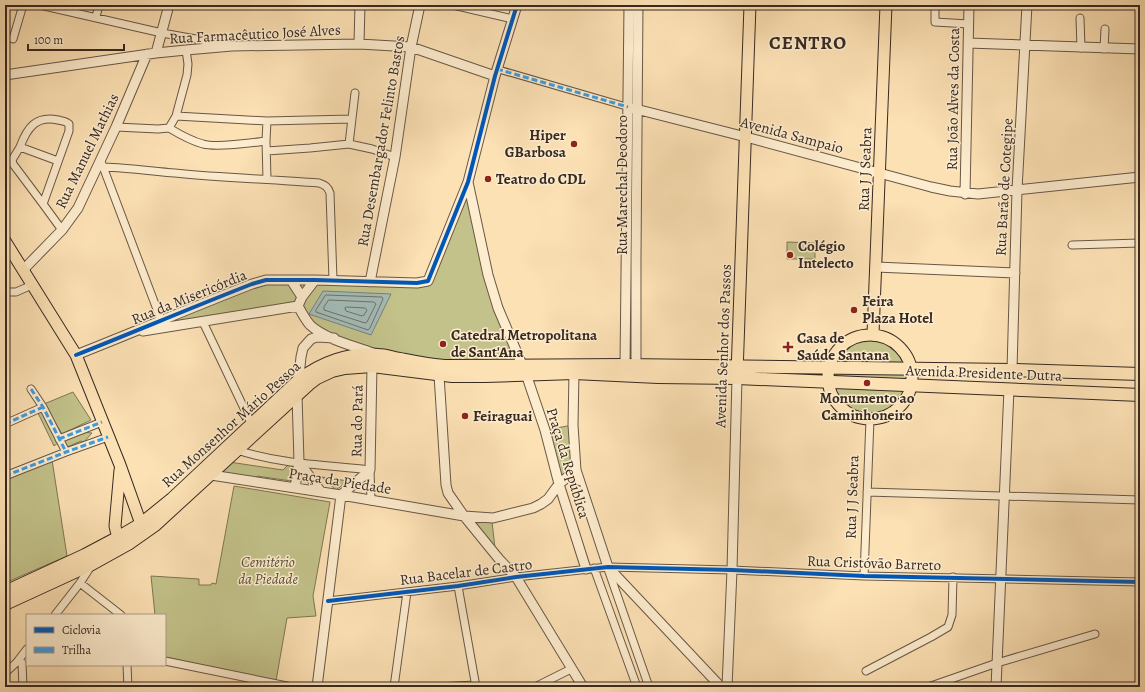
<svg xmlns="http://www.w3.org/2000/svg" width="1145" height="692" viewBox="0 0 1145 692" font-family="Alegreya,serif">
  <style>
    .green { fill: #c3c28a; stroke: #7d7656 }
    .water { fill: #a3bbb6; stroke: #78817b }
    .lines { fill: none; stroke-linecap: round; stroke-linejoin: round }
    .shore { stroke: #6d726c; stroke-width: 1 }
    .pedestrian-casing { stroke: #685746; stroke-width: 8 }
    .minor-casing { stroke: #685746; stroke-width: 9 }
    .tertiary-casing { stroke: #685746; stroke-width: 11 }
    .primary-casing { stroke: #372922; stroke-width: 13 }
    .trunk-casing { stroke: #372922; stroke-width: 14 }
    .pedestrian { stroke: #fdecce; stroke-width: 5.5 }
    .minor { stroke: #fdecce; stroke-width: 7 }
    .tertiary { stroke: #fdecce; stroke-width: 9 }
    .primary { stroke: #fce1b4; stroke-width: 11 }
    .trunk { stroke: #fce1b4; stroke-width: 12 }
    .quiet { stroke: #3e9ce0; stroke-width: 3; stroke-dasharray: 6 3; stroke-linecap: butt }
    .cycleway-casing { stroke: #fdecce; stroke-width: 6 }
    .cycleway { stroke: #0057b8; stroke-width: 4 }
    .poi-dot { fill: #8f2418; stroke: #fdecce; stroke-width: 1.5 }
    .labels { text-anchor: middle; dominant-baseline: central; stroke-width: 3; stroke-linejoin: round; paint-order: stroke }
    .street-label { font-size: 15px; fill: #372922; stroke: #fdecce }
    .poi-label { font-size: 15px; font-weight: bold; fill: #372922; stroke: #fdecce; text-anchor: start }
    .park-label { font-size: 15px; font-style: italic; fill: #5a4f3c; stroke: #fdecce }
    .district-label { font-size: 19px; font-weight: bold; letter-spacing: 1px; fill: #372922; stroke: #fdecce }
  </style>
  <rect width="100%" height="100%" fill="#fce1b4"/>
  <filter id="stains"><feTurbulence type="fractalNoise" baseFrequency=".005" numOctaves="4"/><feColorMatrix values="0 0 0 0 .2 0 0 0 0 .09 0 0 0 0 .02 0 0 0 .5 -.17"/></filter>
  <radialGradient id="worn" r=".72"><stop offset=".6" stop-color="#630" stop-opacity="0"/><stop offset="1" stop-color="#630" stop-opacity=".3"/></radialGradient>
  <path class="green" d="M468 182 497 309 516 362 445 364 379 353 335 337 312 325 299 305 131 333 252 284 315 281 426 282Z
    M787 242 815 243V259H787Z
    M828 377a42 42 0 1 1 84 0a42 42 0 1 1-84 0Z
    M73 392 91 420 62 434 44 404Z
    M43 410 59 442 54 446 38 413Z
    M573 425 576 470 559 484 545 430Z
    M82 432 92 433 84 442 81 441 67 447 63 441 74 437 73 436Z
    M52 460 67 556 5 583V477Z
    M229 462 283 470 288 465 293 466 291 481 257 476 255 479 218 474Z
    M322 477 348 481 336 490Z
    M234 486 330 502 313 596 316 616 287 618 276 681 165 657V615H155L151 576 199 579V585H211L212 583 216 584Z
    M492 522 495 548 472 523Z"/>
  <path class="water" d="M323 291 391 294 371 335 309 314Z"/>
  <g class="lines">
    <path class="shore" d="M326 295 382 297 383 299 370 328 368 330 316 312V310Z
      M329 300 374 302 376 304 367 322 365 323 324 310V307Z
      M347 307 365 308 367 310 364 315 362 316 346 311 345 308Z"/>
    <g class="pedestrian-casing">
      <path id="pedestrian" d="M497 69 628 107"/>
    </g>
    <g class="minor-casing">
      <path id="minor" d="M40 5 162 33 224 44
        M453 5 513 19
        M935 5V22L969 24
        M96 17 99 5
        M1080 18 1081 48
        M13 39 23 5
        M1104 49 1105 29
        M176 116 267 121 351 119
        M267 121 266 141 267 179
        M116 127 158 129 169 128 176 116 187 75 188 64 186 50
        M169 128C179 134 191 141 203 144 217 148 250 143 266 141
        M349 144 355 93
        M20 147C27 128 36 115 58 120 62 121 66 121 69 124V131L43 204 62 230
        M267 151 310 148 349 144 372 149 395 157
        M102 164 161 320
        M104 167C128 168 151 171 175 173 223 178 271 179 319 183 325 185 328 187 330 193L333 280
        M43 204 13 164 12 160 20 147 58 161
        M1072 245 1140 243
        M5 292H16L32 285
        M203 322 251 423
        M31 389 43 407 66 452
        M5 424 43 407
        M59 439 102 422
        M237 450C279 464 326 465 370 470L371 501
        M5 476 66 452 108 437
        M867 492 1140 500
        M594 568 637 687
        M608 569 649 687
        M864 576 870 419
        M80 583 121 615
        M458 586 476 687
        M328 601 458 586 516 577 608 567 732 570 864 576 1140 582
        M55 615 80 583 91 566
        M165 661 292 687
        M22 663 23 687
        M127 665 128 687
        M866 671 931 637 948 627 952 615 953 577
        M5 673 17 662 27 649
        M394 687 407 592
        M437 687 475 685
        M535 687 571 669
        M928 687 997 663 1095 634"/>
    </g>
    <g class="tertiary-casing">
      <path id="tertiary" d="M968 43 1140 49
        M359 44 360 5
        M156 53 169 5
        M5 75 156 53 186 50 232 46 359 44 411 47 495 76
        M628 107 746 137 931 187 950 191 978 194 1140 177
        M468 182 488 275 498 308 526 374 545 430 559 484 586 569
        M965 194 969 5
        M876 267 1015 273
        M23 270 62 230 78 208 116 127 147 54
        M291 280 302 297
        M315 280 302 297 298 306C302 313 305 319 310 325 325 339 354 346 373 353
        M370 282 395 157 411 47 420 5
        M143 331 298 306
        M76 355C134 332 193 307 252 284L266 280H315L417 283 428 281 468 182 495 76 517 5
        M625 365 629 5
        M636 366V258L638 5
        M1012 370 1017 190 1027 5
        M574 373 573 425 576 470 608 567 721 687
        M439 375 446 485 448 493 464 516 499 559 516 577 583 687
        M211 475 341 495 464 516 493 518 533 508 541 504 548 499 559 484 576 470
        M295 488 299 462
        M321 492 299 462 297 395 301 357 303 348 311 339 317 337 334 338
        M317 687 341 495 370 470 372 366
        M727 687 732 570 737 378
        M996 687 1009 389"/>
    </g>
    <g class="primary-casing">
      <path id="primary" d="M5 241 76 355 120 465 141 524 145 531
        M873 334 886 5
        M828 377a42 42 0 1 1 84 0a42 42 0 1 1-84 0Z
        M737 374 750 5
        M120 470 115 526C116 534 119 538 125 542"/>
    </g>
    <g class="trunk-casing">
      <path id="trunk" d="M5 592 85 555 119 537 141 524 172 499 299 380C321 363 350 352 379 355 385 355 393 358 400 359 415 362 429 365 445 366L625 365 1012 370 1140 374
        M5 604 92 564 128 544 155 525 309 384 317 378 332 371 345 368 372 366 452 376H485L574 373 658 377 737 378 1140 395"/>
    </g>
    <use href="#pedestrian" class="pedestrian"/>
    <use href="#minor" class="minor"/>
    <use href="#tertiary" class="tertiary"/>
    <use href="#primary" class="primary"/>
    <use href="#trunk" class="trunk"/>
    <path class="quiet" d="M497 69 628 107
      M31 389 43 407 66 452
      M5 424 43 407
      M59 439 102 422
      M5 476 66 452 108 437"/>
    <g class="cycleway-casing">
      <path id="cycleway" d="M76 355C134 332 193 307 252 284L266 280H315L417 283 428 281 468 182 495 76 517 5
        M328 601 458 586 516 577 608 567 732 570 864 576 1140 582"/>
    </g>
    <use href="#cycleway" class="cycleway"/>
  </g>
  <g class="poi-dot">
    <circle cx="574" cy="144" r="4"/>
    <circle cx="488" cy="179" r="4"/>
    <circle cx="790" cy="255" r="4"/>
    <circle cx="854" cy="310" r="4"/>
    <circle cx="443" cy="344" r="4"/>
    <path d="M786 341h4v4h4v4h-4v4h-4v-4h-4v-4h4z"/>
    <circle cx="867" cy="383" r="4"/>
    <circle cx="465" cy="416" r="4"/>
  </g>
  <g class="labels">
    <g class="street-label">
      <text transform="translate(255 34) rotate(-3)">Rua Farmacêutico José Alves</text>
      <text transform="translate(953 99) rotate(-89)">Rua João Alves da Costa</text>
      <text transform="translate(792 135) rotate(15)">Avenida Sampaio</text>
      <text transform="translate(381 141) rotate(-80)">Rua Desembargador Felinto Bastos</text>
      <text transform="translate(87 151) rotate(-64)">Rua Manuel Mathias</text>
      <text transform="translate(865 169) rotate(-88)">Rua J J Seabra</text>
      <text transform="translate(622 185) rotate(-90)">Rua Marechal Deodoro</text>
      <text transform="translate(1004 187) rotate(-87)">Rua Barão de Cotegipe</text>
      <text transform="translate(189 297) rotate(-22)">Rua da Misericórdia</text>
      <text transform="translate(723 346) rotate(-88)">Avenida Senhor dos Passos</text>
      <text transform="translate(984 373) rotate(2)">Avenida Presidente Dutra</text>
      <text transform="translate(357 421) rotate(-89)">Rua do Pará</text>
      <text transform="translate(231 424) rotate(-42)">Rua Monsenhor Mário Pessoa</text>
      <text transform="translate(568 463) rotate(73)">Praça da República</text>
      <text transform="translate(340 481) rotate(9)">Praça da Piedade</text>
      <text transform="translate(852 497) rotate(-88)">Rua J J Seabra</text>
      <text transform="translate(874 563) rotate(2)">Rua Cristóvão Barreto</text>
      <text transform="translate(466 572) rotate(-7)">Rua Bacelar de Castro</text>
    </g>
    <g class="poi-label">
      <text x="566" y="135" text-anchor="end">Hiper<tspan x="566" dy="17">GBarbosa</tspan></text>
      <text x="496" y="179">Teatro do CDL</text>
      <text x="798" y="246">Colégio<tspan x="798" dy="17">Intelecto</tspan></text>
      <text x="862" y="301">Feira<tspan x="862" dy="17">Plaza Hotel</tspan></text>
      <text x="451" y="335">Catedral Metropolitana<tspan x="451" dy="17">de Sant'Ana</tspan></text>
      <text x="797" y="338">Casa de<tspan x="797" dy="17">Saúde Santana</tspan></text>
      <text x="867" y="398" text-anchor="middle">Monumento ao<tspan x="867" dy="17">Caminhoneiro</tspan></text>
      <text x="473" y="416">Feiraguai</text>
    </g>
    <g class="park-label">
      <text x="268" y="562">Cemitério<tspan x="268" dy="17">da Piedade</tspan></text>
    </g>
    <g class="district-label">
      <text x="808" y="43">CENTRO</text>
    </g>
  </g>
  <rect width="1145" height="692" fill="none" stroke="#fce1b4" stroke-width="20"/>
  <rect x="6" y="6" width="1133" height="680" fill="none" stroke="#372922" stroke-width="2"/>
  <rect x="10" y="10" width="1125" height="672" fill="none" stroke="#372922"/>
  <rect x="26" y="614" width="140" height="52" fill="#fdecce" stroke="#ae9e89"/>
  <rect x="34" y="627" width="20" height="6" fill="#0057b8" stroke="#ae9e89"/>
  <text x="62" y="634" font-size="12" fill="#372922">Ciclovia</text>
  <rect x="34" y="647" width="20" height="6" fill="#3e9ce0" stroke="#ae9e89"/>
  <text x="62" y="654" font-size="12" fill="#372922">Trilha</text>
  <path d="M28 44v6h96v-6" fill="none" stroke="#372922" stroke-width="2"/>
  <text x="34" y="44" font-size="12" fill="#372922" stroke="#fdecce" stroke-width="3" paint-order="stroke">100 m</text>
  <rect width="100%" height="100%" filter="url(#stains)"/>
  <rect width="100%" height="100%" fill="url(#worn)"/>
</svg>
